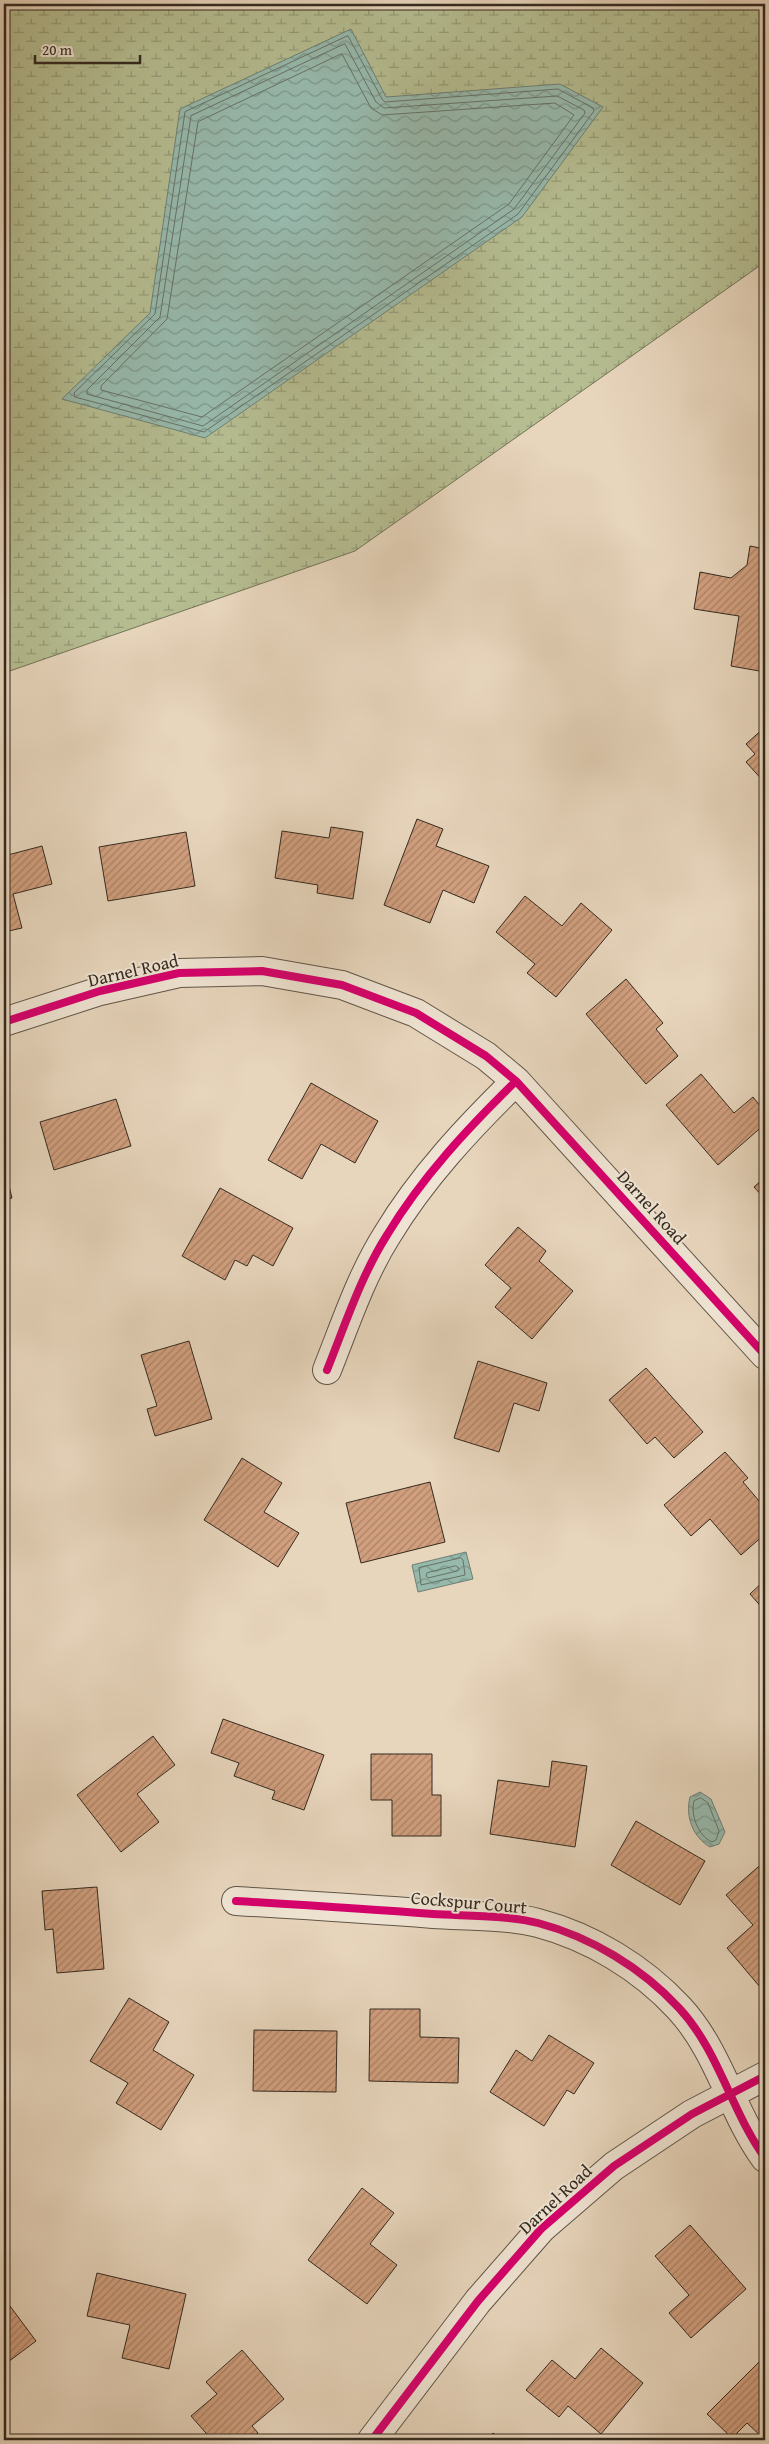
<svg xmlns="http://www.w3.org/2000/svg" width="769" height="2444" viewBox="0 0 769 2444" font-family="'Gentium Book Plus',serif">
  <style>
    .wetland { fill: url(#wetland-marsh); stroke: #747458 }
    .water { fill: url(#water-waves); stroke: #6f8074 }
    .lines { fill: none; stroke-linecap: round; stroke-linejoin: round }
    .shore { stroke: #667266; stroke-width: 1 }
    .building { fill: url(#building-hatch); stroke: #342a20 }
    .minor-casing { stroke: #615547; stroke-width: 30 }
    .minor { stroke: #efe4d3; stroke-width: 28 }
    .cycleway-casing { stroke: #efe4d3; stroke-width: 11 }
    .cycleway { stroke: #d6006c; stroke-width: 8 }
    .labels { text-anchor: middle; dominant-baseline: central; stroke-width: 4; stroke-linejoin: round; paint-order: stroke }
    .street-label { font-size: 18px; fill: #342a20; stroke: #efe4d3 }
  </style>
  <defs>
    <pattern id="wetland-marsh" width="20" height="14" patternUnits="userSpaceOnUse" patternTransform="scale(1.25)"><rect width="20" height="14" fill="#b5bd91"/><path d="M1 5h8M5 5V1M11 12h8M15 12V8" fill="none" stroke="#949a76"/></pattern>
    <pattern id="water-waves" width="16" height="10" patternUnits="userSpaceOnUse" patternTransform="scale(1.25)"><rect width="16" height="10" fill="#97b9ac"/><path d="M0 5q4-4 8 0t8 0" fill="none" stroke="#7c978c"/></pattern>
    <pattern id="building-hatch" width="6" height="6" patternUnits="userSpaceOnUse" patternTransform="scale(1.25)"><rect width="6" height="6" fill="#d19f7e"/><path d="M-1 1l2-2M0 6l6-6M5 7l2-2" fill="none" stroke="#aa8267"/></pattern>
  </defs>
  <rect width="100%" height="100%" fill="#e7d5bc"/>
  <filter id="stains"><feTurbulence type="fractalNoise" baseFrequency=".004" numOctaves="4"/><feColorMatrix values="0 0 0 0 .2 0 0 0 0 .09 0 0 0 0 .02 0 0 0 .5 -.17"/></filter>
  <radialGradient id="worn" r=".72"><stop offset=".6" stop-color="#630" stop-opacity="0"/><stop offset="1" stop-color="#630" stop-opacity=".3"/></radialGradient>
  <path class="wetland" d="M4 4H765V262L355 551 4 673Z"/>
  <path class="water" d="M351 29 386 97 560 84 603 107 522 217 205 438 62 399 150 313 180 109Z
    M466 1552 473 1579 418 1592 412 1565Z
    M700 1792 711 1799 725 1832 719 1844 710 1847C693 1837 685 1817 690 1797Z"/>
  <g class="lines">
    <path class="shore" d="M348 36 382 99 385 102 558 89 593 108 594 111 518 214 204 432 75 397 74 393 155 314 185 112Z
      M345 44 376 102 384 108 557 96 584 110 585 113 514 209 203 426 87 394V390L160 317 191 116Z
      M342 54 371 108 382 115 555 103 574 115 509 204 202 417 101 390V386L167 319 198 122Z
      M461 1558 463 1560 465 1575 421 1585 419 1568Z
      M456 1566 459 1568 457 1571 428 1578 426 1576 427 1573Z
      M701 1798 708 1803 719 1831 716 1840 712 1842C698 1836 690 1814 694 1801Z"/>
  </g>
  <path class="building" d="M750 546 765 549V672L731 666 739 616 694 609 700 572 731 578 747 565Z
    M765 727V783L746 762 755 754 746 744Z
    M417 819 443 829 436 846 489 866 474 903 443 890 430 923 384 905Z
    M331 827 363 832 353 899 317 893 318 885 275 878 282 831 329 838Z
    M186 832 195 886 108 901 99 847Z
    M42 846 52 884 13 894 22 928 4 932V856Z
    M525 896 562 926 581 903 612 930 556 997 527 973 535 964 496 932Z
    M626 979 663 1023 656 1029 678 1056 646 1084 586 1014Z
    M701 1074 734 1113 753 1097 765 1112V1124L718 1165 666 1105Z
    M311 1083 378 1121 355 1163 321 1144 302 1179 268 1160Z
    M116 1099 131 1146 54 1170 40 1122Z
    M4 1166 12 1198 4 1200Z
    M765 1177V1199L754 1187Z
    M220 1188 293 1228 273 1266 253 1255 247 1266 235 1260 225 1280 182 1256Z
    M518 1227 546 1251 539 1261 573 1291 532 1339 495 1307 511 1288 485 1265Z
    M189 1341 212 1419 155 1436 147 1409 157 1406 141 1355Z
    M478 1361 547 1383 539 1411 514 1403 499 1452 454 1438Z
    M646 1368 703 1432 674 1458 655 1437 647 1444 609 1400Z
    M725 1452 748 1478 743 1482 765 1508V1534L741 1555 710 1519 691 1536 664 1505Z
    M242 1458 282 1483 264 1512 299 1533 278 1567 204 1520Z
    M430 1482 445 1542 361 1563 346 1503Z
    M765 1580V1611L750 1594Z
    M223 1719 324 1755 304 1810 272 1799 275 1791 234 1776 239 1763 211 1753Z
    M153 1736 175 1765 137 1794 159 1822 121 1852 77 1795Z
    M371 1754H432V1795H441V1836H392V1800H371Z
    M552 1761 587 1766 575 1847 490 1834 498 1780 549 1787Z
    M636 1821 705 1861 680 1905 611 1865Z
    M765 1861V1983L760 1987 727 1948 753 1925 726 1895Z
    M97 1887 104 1969 57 1973 53 1929 45 1930 42 1891Z
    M129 1998 169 2022 153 2050 194 2075 161 2130 116 2103 128 2083 90 2061Z
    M370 2009H420V2037L459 2038 458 2083 369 2081Z
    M254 2030 337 2031 336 2092 253 2091Z
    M549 2035 594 2063 574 2094 567 2090 544 2126 490 2092 516 2050 532 2061Z
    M362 2188 394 2213 370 2244 397 2265 367 2304 308 2260Z
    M690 2225 746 2289 691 2338 669 2313 689 2295 655 2256Z
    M97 2273 186 2294 169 2369 122 2358 130 2325 87 2316Z
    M4 2298 36 2341 4 2365Z
    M601 2348 643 2383 601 2434 568 2406 559 2417 526 2390 552 2360 575 2379Z
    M242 2350 284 2399 252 2426 258 2433 249 2440H212L191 2416 217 2394 206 2382Z
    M765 2356V2440L747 2423 732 2438 707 2414Z
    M493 2433 502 2440H487Z"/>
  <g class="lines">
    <g class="minor-casing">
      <path id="minor" d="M4 1022 100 991 179 973 262 971 342 985 416 1013 486 1056 516 1081 765 1355
        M327 1370C345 1325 361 1276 387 1235 422 1177 468 1128 516 1081
        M236 1901C302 1905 367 1909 433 1914 465 1916 507 1915 538 1923 591 1937 642 1968 679 2008 719 2051 731 2111 765 2158
        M372 2440 478 2301 541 2229 614 2166 692 2114 765 2076"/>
    </g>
    <use href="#minor" class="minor"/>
    <g class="cycleway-casing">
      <path id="cycleway" d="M4 1022 100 991 179 973 262 971 342 985 416 1013 486 1056 516 1081 765 1355
        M327 1370C345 1325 361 1276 387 1235 422 1177 468 1128 516 1081
        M236 1901C302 1905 367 1909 433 1914 465 1916 507 1915 538 1923 591 1937 642 1968 679 2008 719 2051 731 2111 765 2158
        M372 2440 478 2301 541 2229 614 2166 692 2114 765 2076"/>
    </g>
    <use href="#cycleway" class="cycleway"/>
  </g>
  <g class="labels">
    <g class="street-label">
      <text transform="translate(133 970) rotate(-13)">Darnel Road</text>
      <text transform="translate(652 1207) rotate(48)">Darnel Road</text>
      <text transform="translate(469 1902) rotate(5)">Cockspur Court</text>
      <text transform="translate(555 2199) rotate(-43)">Darnel Road</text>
    </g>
  </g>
  <rect width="769" height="2444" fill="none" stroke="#e7d5bc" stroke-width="20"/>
  <rect x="5" y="5" width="759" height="2434" fill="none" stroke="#342a20" stroke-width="2.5"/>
  <rect x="10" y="10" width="749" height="2424" fill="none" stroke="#342a20"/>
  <path d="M35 55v8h105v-8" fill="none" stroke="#342a20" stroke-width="2.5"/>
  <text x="42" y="55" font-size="15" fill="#342a20" stroke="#efe4d3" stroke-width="4" paint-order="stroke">20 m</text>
  <rect width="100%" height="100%" filter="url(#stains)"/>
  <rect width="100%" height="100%" fill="url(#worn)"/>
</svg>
